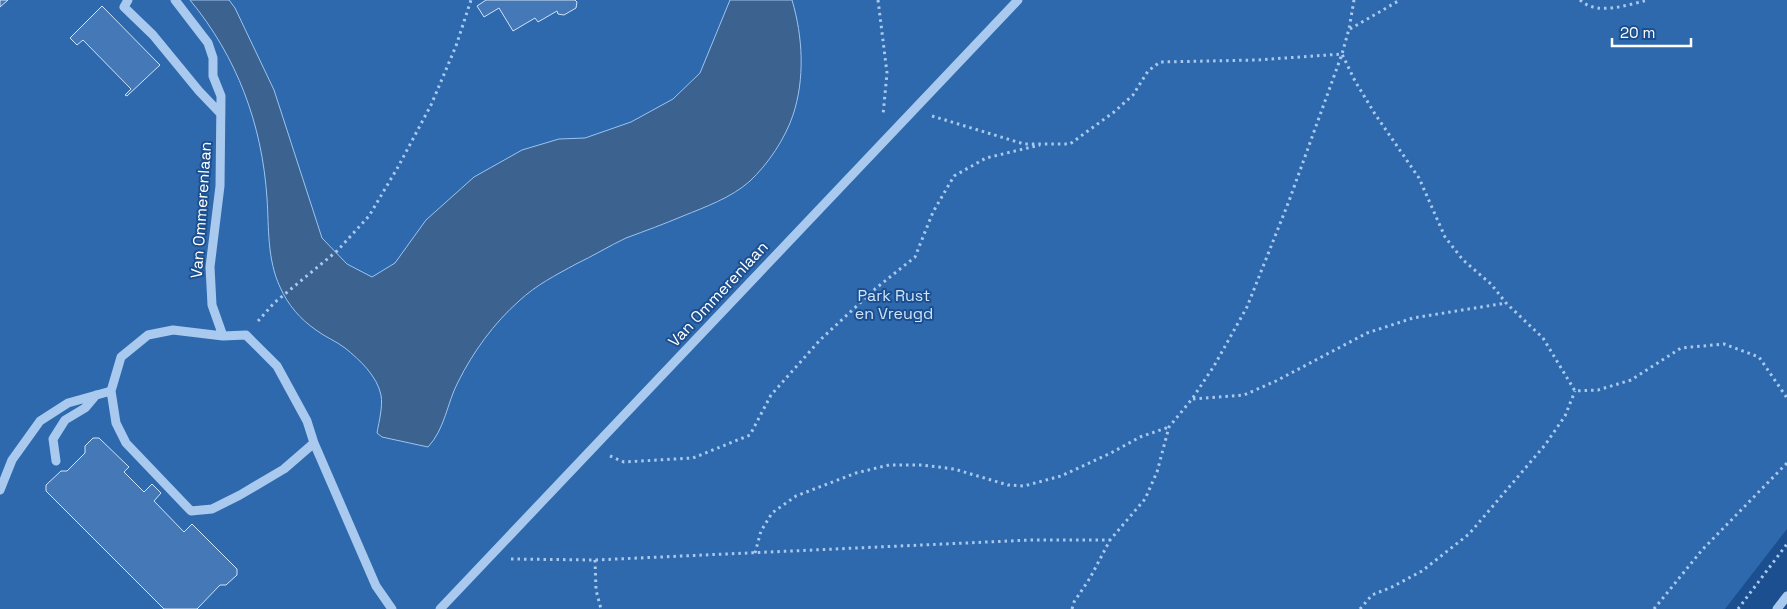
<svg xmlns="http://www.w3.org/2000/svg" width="1787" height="609" viewBox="0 0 1787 609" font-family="'Space Grotesk',sans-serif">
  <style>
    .green { fill: #2e69ad }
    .water { fill: #3c6290; stroke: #9cc4f0 }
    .building { fill: #4478b7; stroke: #cfe3fa }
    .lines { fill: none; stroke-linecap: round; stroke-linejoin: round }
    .path { stroke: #a9c9ee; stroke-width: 3; stroke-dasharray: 2.5 4; stroke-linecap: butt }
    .minor { stroke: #a9c9ee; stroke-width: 9 }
    .labels { text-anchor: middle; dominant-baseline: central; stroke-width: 4; stroke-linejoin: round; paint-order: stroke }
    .street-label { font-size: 16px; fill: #fff; stroke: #1b4f8f }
    .park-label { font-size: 16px; fill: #cfe3fa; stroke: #1b4f8f }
  </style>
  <rect width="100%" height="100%" fill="#1b4f8f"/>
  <path class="green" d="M0 0H1787V529L1725 609H0Z"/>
  <path class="water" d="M190 0H229L235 8 274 90 322 238 347 264 372 277 395 263 426 220 474 177 522 150 559 139 585 138 631 122 673 99 700 73 730 0H792C803 37 805 79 793 115 785 139 768 164 750 181 731 198 705 207 683 216 664 224 645 231 626 238 609 246 593 256 576 264 556 275 536 285 519 301 494 323 473 352 458 382 447 403 445 429 428 447L382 437 377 433C379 421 383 407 381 395 377 376 360 360 345 348 336 341 325 337 316 330 300 319 288 305 280 287 267 259 269 228 267 198 262 124 237 57 190 0Z"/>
  <path class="building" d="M0 0H8L0 7Z
    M486 0H575L577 2 576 8 564 15 558 14 557 11 538 22 535 18 513 31 499 8 484 17 477 6Z
    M102 6 160 65 127 96 125 95 131 89 83 40 77 45 70 38Z
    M93 438H99L129 467 124 472 144 492 152 484 161 493 154 501 184 532 192 524 237 569V575L226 585H220L197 609H164L46 491V485L61 471H67L85 453V446Z"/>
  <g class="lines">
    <path class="path" d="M878 0 887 73 883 115
      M1580 0C1597 16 1627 5 1648 0
      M1350 29 1400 0
      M932 116 1024 144H1070L1114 112 1133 95 1148 71 1160 62 1257 60 1342 54 1355 81 1375 114 1419 178 1445 237 1463 260 1491 284 1506 303 1543 338 1575 391 1598 390 1631 380 1681 348 1724 344 1759 357 1787 398
      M258 321 274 303 337 251 369 216 398 167 431 105 456 46 471 0
      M1193 399 1244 395 1276 381 1367 333 1413 318 1506 303
      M610 456 624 462 693 458 750 435 771 395 820 340 875 289 915 257 933 212 954 176 986 158 1040 145
      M755 553 761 531 772 513 796 496 856 473 889 465H922L954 469 1008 485 1024 486 1061 476 1111 453 1140 437 1169 427
      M511 559 595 560 1031 540H1110
      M595 560 596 590 601 609
      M1072 609 1074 602 1090 578 1110 540 1145 499 1157 472 1169 427 1192 399 1214 366 1247 307 1289 201 1342 54 1349 29 1354 0
      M1360 609 1372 595 1392 587 1422 571 1469 534 1545 445 1565 416 1575 391
      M1654 609 1702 550 1787 463
      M1738 609 1787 544"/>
    <path class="minor" d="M128 0 124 7 153 35 199 91 221 114
      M175 0 208 43 213 58V76L221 96 220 186 210 267 212 305 223 336
      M173 330 223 336 246 335 277 366 307 421 314 443 284 469 240 495 212 509 191 511 126 443 116 423 111 391 121 357 148 335Z
      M314 443 376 586 392 609
      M56 461 53 439 65 420 85 408 96 395
      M0 490 12 460 40 421 68 403 111 391
      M440 609 1018 0
      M1777 609 1787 596"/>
  </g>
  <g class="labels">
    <g class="street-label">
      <text transform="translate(201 210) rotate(-86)">Van Ommerenlaan</text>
      <text transform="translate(718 294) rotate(-47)">Van Ommerenlaan</text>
    </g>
    <g class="park-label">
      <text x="894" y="295">Park Rust<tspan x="894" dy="18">en Vreugd</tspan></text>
    </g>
  </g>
  <path d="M1612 38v8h79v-8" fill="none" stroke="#ffffff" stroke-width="2.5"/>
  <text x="1620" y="38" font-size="15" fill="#ffffff" stroke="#1b4f8f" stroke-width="4" paint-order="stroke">20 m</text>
</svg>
